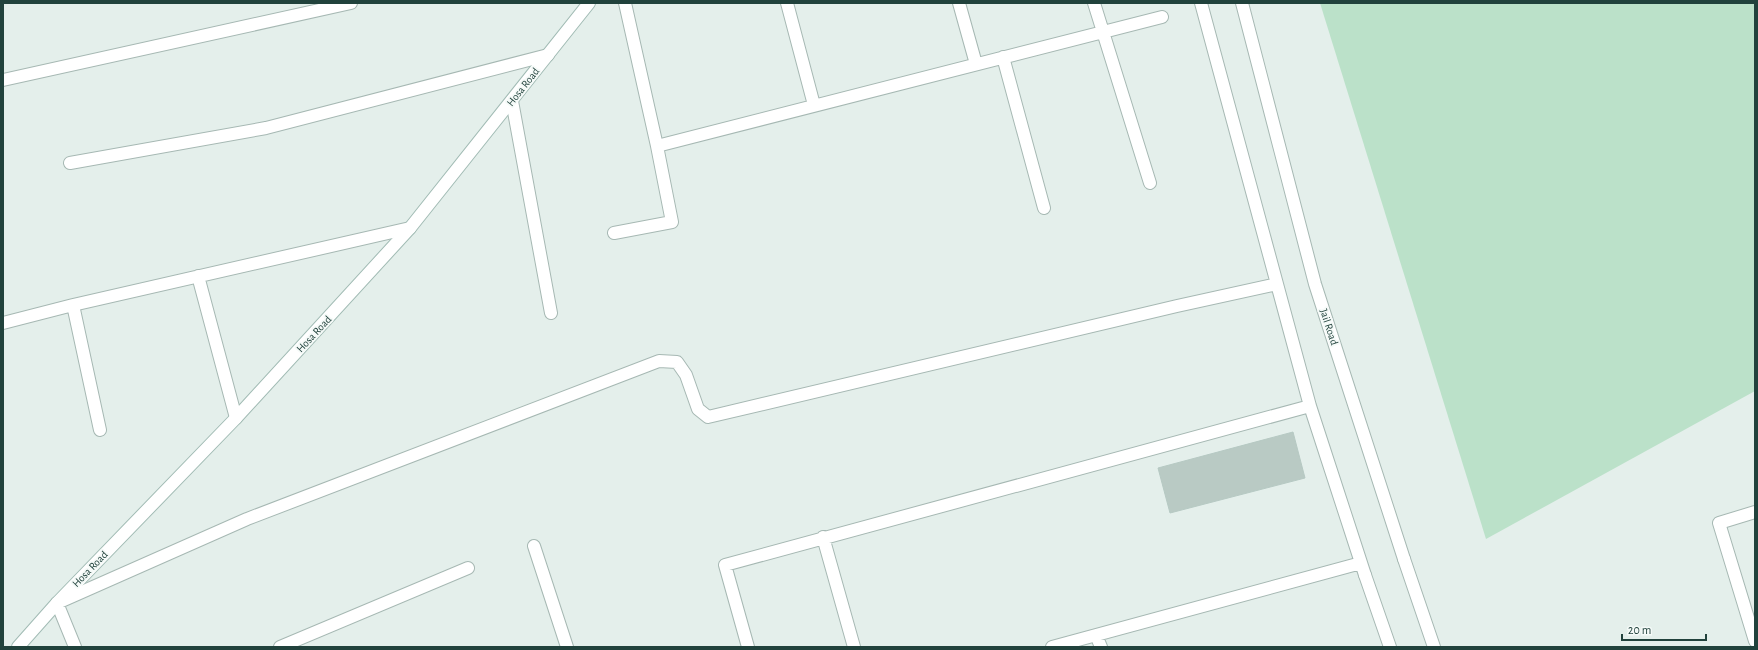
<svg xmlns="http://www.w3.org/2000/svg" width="1758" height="650" viewBox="0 0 1758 650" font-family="'Alegreya Sans',sans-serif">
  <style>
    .green { fill: #bbe1c9 }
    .building { fill: #b9cac4; stroke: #b6c9c3 }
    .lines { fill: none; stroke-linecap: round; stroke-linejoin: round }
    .service-casing { stroke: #a6b8b3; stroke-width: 14 }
    .minor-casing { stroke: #a6b8b3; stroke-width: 14 }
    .secondary-casing { stroke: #a1bbb4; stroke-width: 14 }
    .service { stroke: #fff; stroke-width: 12 }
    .minor { stroke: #fff; stroke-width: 12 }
    .secondary { stroke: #fff; stroke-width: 12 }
    .labels { text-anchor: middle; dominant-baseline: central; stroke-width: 3.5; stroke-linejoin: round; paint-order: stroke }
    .street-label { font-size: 11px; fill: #21423c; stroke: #f5faf8 }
  </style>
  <rect width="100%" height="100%" fill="#e4efeb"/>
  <path class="green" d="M1320 3H1755V391L1486 539Z"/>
  <path class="building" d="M1293 432 1305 478 1170 513 1158 468Z"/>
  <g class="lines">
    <g class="service-casing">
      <path id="service" d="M1755 512 1719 523 1755 641
        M1404 559 1434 647
        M1365 575 1390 647"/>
    </g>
    <g class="minor-casing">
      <path id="minor" d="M787 3 814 105
        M959 3 976 64
        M1094 3 1150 183
        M1201 3 1310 406 1365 575
        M1242 3 1315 284 1404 559
        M1003 57 1044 208
        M3 80 351 3
        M512 101 551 313
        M657 146 1162 17
        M70 163 266 128 548 55
        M614 233 672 222 657 146 625 3
        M198 276 236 418
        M73 305 100 430
        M3 323 73 305 410 228
        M823 537 854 647
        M534 546 567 647
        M1096 635 1101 647
        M75 647 57 603 247 519 659 361 677 362 686 375 698 409 708 417 1177 306 1277 284
        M280 647 468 568
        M748 647 725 565 1310 406
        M1052 647 1361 563"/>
    </g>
    <g class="secondary-casing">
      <path id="secondary" d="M18 647 57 603 236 418 410 228 589 3"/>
    </g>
    <use href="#service" class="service"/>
    <use href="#minor" class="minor"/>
    <use href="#secondary" class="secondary"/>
  </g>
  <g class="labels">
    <g class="street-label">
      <text transform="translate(523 87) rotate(-52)">Hosa Road</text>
      <text transform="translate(1329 327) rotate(72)">Jail Road</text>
      <text transform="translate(314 334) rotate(-47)">Hosa Road</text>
      <text transform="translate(90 569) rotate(-46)">Hosa Road</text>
    </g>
  </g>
  <rect width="1758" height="650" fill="none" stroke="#21423c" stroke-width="8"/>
  <path d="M1622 634v6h84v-6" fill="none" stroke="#21423c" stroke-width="2"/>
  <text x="1628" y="634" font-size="12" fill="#21423c" stroke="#f5faf8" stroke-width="3" paint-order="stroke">20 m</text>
</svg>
